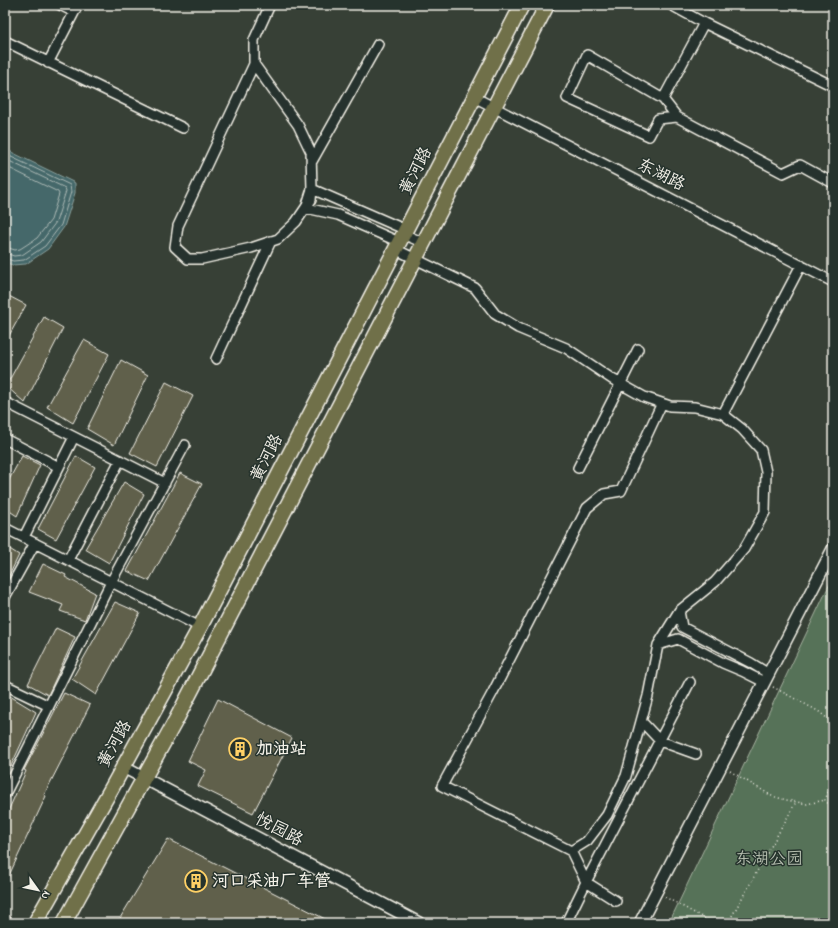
<svg xmlns="http://www.w3.org/2000/svg" width="838" height="928" viewBox="0 0 838 928" font-family="'Indie Flower','LXGW WenKai TC',sans-serif">
  <style>
    .green { fill: #577259; stroke: #a6b2a0 }
    .water { fill: #44686a; stroke: #8a9f9c }
    .lines { fill: none; stroke-linecap: round; stroke-linejoin: round }
    .shore { stroke: #aebab6; stroke-width: 1 }
    .building { fill: #60604b; stroke: #f4f1e8 }
    .minor-casing { stroke: #f4f1e8; stroke-width: 12 }
    .tertiary-casing { stroke: #f4f1e8; stroke-width: 14 }
    .primary-casing { stroke: #f4f1e8; stroke-width: 17 }
    .path { stroke: #f4f1e8; stroke-width: 1.5; stroke-dasharray: 1 3; stroke-linecap: butt }
    .minor { stroke: #26332d; stroke-width: 9 }
    .tertiary { stroke: #26332d; stroke-width: 11 }
    .primary { stroke: #70704a; stroke-width: 14 }
    .labels { text-anchor: middle; dominant-baseline: central; stroke-width: 3; stroke-linejoin: round; paint-order: stroke }
    .street-label { font-size: 17px; fill: #f4f1e8; stroke: #26332d }
    .poi-label { font-size: 17px; font-weight: bold; fill: #f4f1e8; stroke: #26332d; text-anchor: start }
    .park-label { font-size: 17px; fill: #b5beaf; stroke: #26332d }
  </style>
  <rect width="100%" height="100%" fill="#374036"/>
  <filter id="ink" filterUnits="userSpaceOnUse"><feTurbulence type="fractalNoise" baseFrequency=".025" numOctaves="2"/><feDisplacementMap in="SourceGraphic" scale="8" xChannelSelector="R" yChannelSelector="G"/><feConvolveMatrix kernelMatrix="1 2 1 2 8 2 1 2 1" color-interpolation-filters="sRGB"/></filter>
  <g filter="url(#ink)">
    <path class="green" d="M833 577V923H669Z"/>
    <path class="water" d="M5 149 75 183V193L64 227 48 249 26 264 12 265 5 262Z"/>
    <g class="lines">
      <path class="shore" d="M5 154 70 185 71 192 61 225 45 246 24 260 13 261 5 258
        M5 159 65 188 66 191 56 222 41 242 22 255 14 256 5 253
        M5 166 58 192 59 194 51 220 37 238 20 249 15 250 5 247"/>
    </g>
    <path class="building" d="M5 294 26 305 5 343Z
      M44 317 63 328 25 403 6 386Z
      M84 340 109 354 73 423 47 407Z
      M121 360 148 375 114 445 87 429Z
      M166 382 193 396 157 467 130 453Z
      M22 456 40 465 17 516 5 508V487Z
      M76 456 95 467 56 539 38 529Z
      M180 473 202 484 149 581 127 571Z
      M124 482 144 494 109 563 85 549Z
      M5 546 19 555 5 584Z
      M43 564 66 575 65 577 95 593 85 620 60 611 63 605 29 592Z
      M115 602 140 613 96 695 72 679Z
      M56 628 75 637 48 695 28 684Z
      M5 693 36 712 11 766 5 762Z
      M64 693 90 705 44 795 46 796 5 884V818L26 771 24 770Z
      M218 699 292 738 253 813 198 786 206 770 188 761Z
      M168 839 333 923H117Z"/>
    <g class="lines">
      <g class="minor-casing">
        <path id="minor" d="M60 5 74 12
          M671 5 704 23
          M5 41 183 128
          M48 63 78 5
          M254 64V40L270 5
          M833 86 704 23 663 99 677 117 783 173 800 165 833 183
          M474 97 833 282
          M663 99 587 55 567 98 649 136 658 119 677 117
          M311 163 378 44
          M403 234 424 243
          M399 242 338 215 306 208 312 189 311 200 296 222 278 239 251 248 202 259H188L175 247 178 226 254 64 298 125 311 152 312 189 406 230
          M395 249 475 288 495 314 518 328 566 348 612 379 644 397 670 406 695 407 723 414 742 429 761 450 766 472 765 512 744 549 715 582 679 611 658 645 648 696 626 776 607 815 587 841 571 851 442 786 493 692 587 508 604 494 621 491 662 403
          M216 359 271 241
          M5 402 165 483
          M723 414 801 265
          M5 439 59 467
          M578 468 638 349
          M5 528 200 627
          M24 537 74 437
          M68 560 120 460
          M5 597 35 543
          M679 611 682 627 751 663 769 674
          M658 645 678 639 723 663 742 671 764 682
          M5 685 49 706
          M644 724 660 741 696 754
          M5 794 111 582 185 445
          M571 851 586 882 690 682
          M5 921 8 923
          M566 923 586 882 616 901"/>
      </g>
      <g class="tertiary-casing">
        <path id="tertiary" d="M123 767 419 923
          M640 923 833 549"/>
      </g>
      <g class="primary-casing">
        <path id="primary" d="M35 923 114 784 200 627 522 5
          M64 923 177 718 547 5"/>
      </g>
      <path class="path" d="M773 687 818 711 833 723
        M730 771 772 796 786 800 807 804 825 800
        M833 781 825 800 833 809
        M665 897 713 923
        M728 923 796 802"/>
      <use href="#minor" class="minor"/>
      <use href="#tertiary" class="tertiary"/>
      <use href="#primary" class="primary"/>
    </g>
  </g>
  <defs>
    <g id="building-ring" transform="scale(1.15)"><circle r="9.5" fill="#26332d" stroke="#ffd166" stroke-width="1.5"/><path d="M-4-6H4V6H1V3H-1V6H-4ZM-2.5-4.3h1.7v1.8h-1.7ZM.8-4.3h1.7v1.8H.8ZM-2.5-1h1.7V.8h-1.7ZM.8-1h1.7V.8H.8Z" fill="#ffd166"/></g>
  </defs>
  <g fill-rule="evenodd">
    <use href="#building-ring" x="240" y="749"/>
    <use href="#building-ring" x="196" y="881"/>
  </g>
  <g class="labels">
    <g class="street-label">
      <text transform="translate(416 171) rotate(-63)">黄河路</text>
      <text transform="translate(661 175) rotate(27)">东湖路</text>
      <text transform="translate(267 458) rotate(-63)">黄河路</text>
      <text transform="translate(115 744) rotate(-61)">黄河路</text>
      <text transform="translate(279 830) rotate(28)">悦园路</text>
    </g>
    <g class="poi-label">
      <text x="256" y="749">加油站</text>
      <text x="212" y="881">河口采油厂车管</text>
    </g>
    <g class="park-label">
      <text x="769" y="859">东湖公园</text>
    </g>
  </g>
  <rect width="838" height="928" fill="none" stroke="#26332d" stroke-width="20"/>
  <rect x="10" y="10" width="818" height="908" fill="none" stroke="#f4f1e8" stroke-width="1.5" filter="url(#ink)"/>
  <g transform="translate(38 890) rotate(123)" stroke="#26332d" stroke-width="3" paint-order="stroke">
  <path d="M0-3L7 15L0 10L-7 15Z" fill="#f4f1e8"/>
  <text y="-6" font-size="11" font-weight="bold" text-anchor="middle" fill="#f4f1e8">N</text>
  </g>
</svg>
